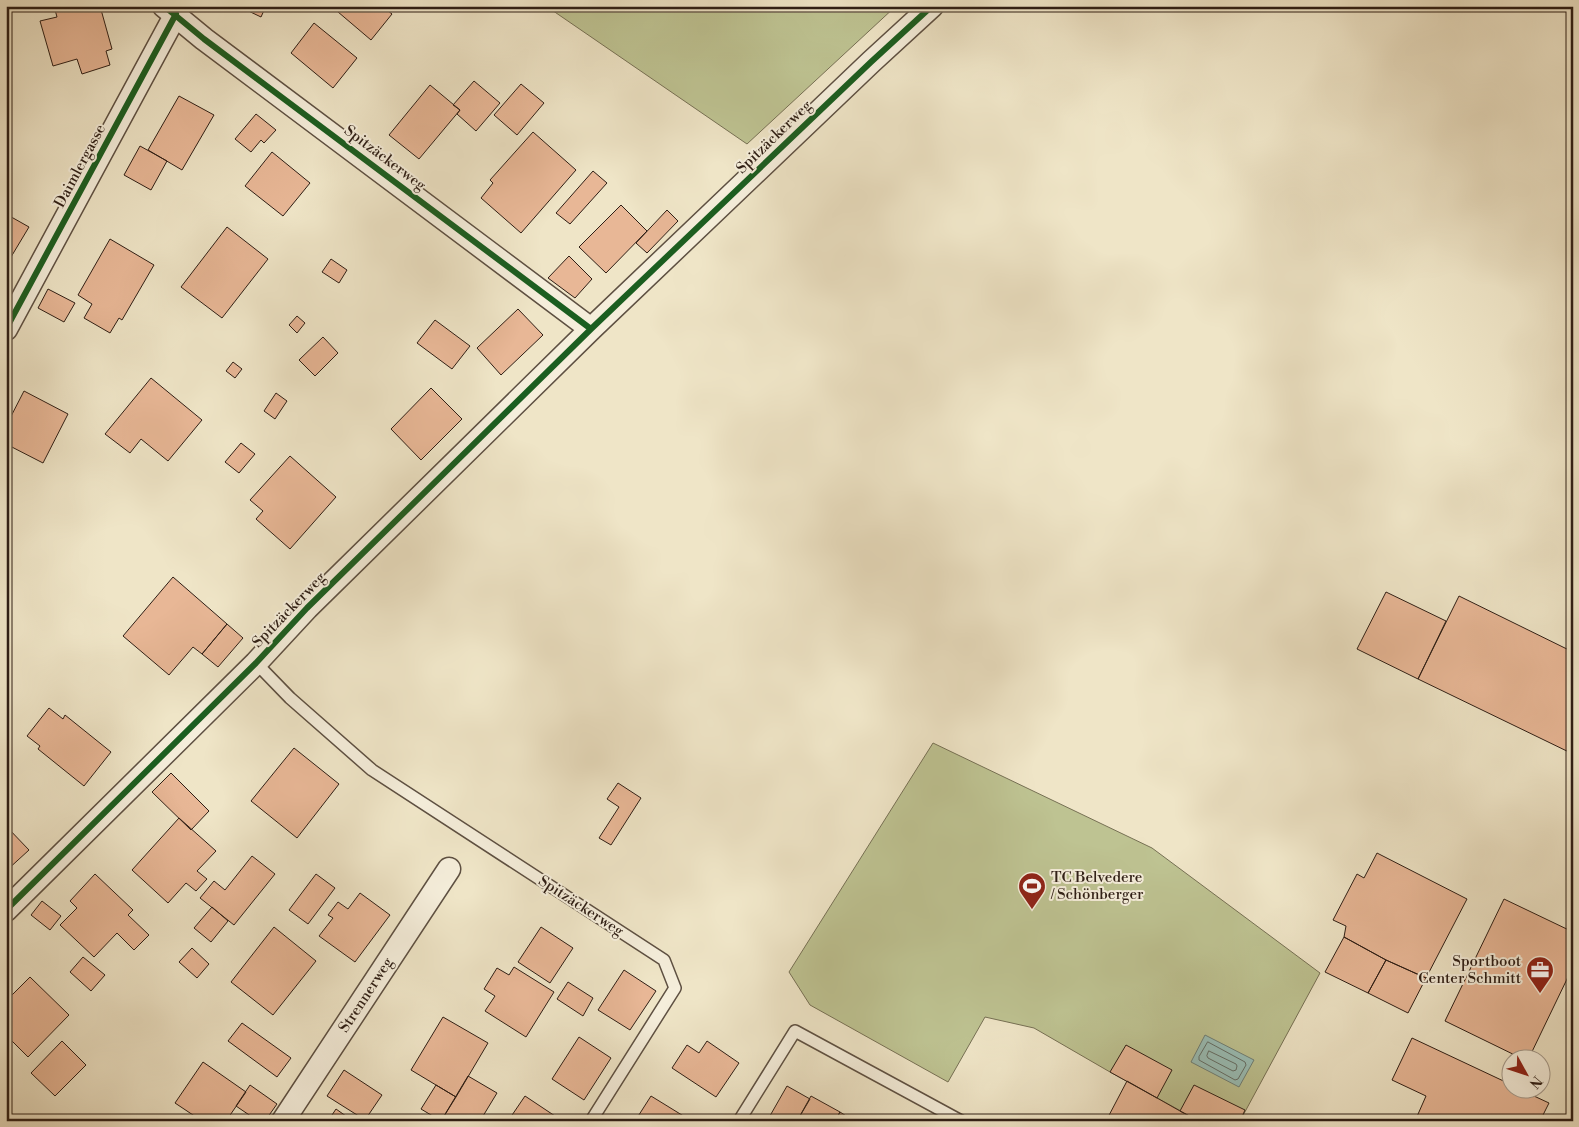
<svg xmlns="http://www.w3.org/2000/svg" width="1579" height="1127" viewBox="0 0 1579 1127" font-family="'Libre Bodoni',serif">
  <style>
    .green { fill: #bec392; stroke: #767054 }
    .water { fill: #9abfb7; stroke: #6f7f76 }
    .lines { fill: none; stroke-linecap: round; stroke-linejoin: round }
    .shore { stroke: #646e66; stroke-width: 1 }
    .building { fill: #e8b796; stroke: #2e1e15 }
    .service-casing { stroke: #5e5042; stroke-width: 14 }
    .minor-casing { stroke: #5e5042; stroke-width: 25 }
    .service { stroke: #f5eedb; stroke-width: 11 }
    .minor { stroke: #f5eedb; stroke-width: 22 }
    .cycleway-casing { stroke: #f5eedb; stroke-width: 9 }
    .cycleway { stroke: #1b5e20; stroke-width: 6 }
    .labels { text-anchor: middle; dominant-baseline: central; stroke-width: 4; stroke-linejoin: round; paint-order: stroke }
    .street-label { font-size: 15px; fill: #2e1e15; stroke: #f5eedb }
    .poi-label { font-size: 15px; fill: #2e1e15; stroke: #f5eedb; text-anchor: start }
  </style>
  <rect width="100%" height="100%" fill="#efe5c7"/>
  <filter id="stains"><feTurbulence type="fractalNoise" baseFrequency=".004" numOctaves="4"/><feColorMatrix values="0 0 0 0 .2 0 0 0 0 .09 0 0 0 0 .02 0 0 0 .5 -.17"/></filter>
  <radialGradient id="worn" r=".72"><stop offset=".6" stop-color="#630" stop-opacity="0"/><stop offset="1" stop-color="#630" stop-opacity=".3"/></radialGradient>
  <path class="green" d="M546 6H896L747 144Z
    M933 743 1152 848 1320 973 1240 1121H1199L1110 1072 1034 1028 985 1017 948 1082 810 1005 789 972Z"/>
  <path class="water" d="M1205 1035 1254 1060 1239 1087 1191 1062Z"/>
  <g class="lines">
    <path class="shore" d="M1208 1042 1245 1062 1246 1065 1238 1079 1235 1080 1199 1060V1057Z
      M1209 1051 1236 1064 1237 1066 1236 1070 1233 1071 1208 1058 1207 1056Z"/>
  </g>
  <path class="building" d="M54 6H84L85 8 100 6 112 49 106 51 110 65 82 74 77 59 53 66 40 21 57 17Z
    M238 6H266L261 17Z
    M331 6H382L392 14 371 40Z
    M314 23 357 58 333 88 291 53Z
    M474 81 500 103 476 131 457 114 460 110 453 105Z
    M521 84 544 103 517 135 494 115Z
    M430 85 460 110 419 159 389 135Z
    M179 96 214 115 182 170 148 150Z
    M256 114 276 130 264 143 261 140 251 152 235 139Z
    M533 132 576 170 521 233 481 198 493 183 490 180Z
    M140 146 167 161 151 190 124 175Z
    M272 152 310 183 283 216 245 186Z
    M593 171 607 183 570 224 556 213Z
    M621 205 647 231 606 273 579 247Z
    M667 210 678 221 647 253 636 243Z
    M6 214 29 227 11 257 6 255Z
    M227 227 268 259 222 318 181 287Z
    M110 239 154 265 122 320 119 318 110 333 84 318 92 304 78 295Z
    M569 256 592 279 575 298 548 278Z
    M331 259 347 270 339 283 322 272Z
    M48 289 75 303 64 322 38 308Z
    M518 309 543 335 501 375 477 348Z
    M297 316 305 323 297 333 289 325Z
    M435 320 470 346 452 369 417 343Z
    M323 337 338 353 315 376 299 360Z
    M233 362 242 369 235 378 226 371Z
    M151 378 202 420 168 461 141 439 130 453 105 434Z
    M431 388 462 419 421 460 391 429Z
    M24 391 68 414 43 463 6 444V426Z
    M276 393 287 401 275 419 264 411Z
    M241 443 255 454 239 473 225 462Z
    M290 456 336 497 290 549 256 519 263 511 250 500Z
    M173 577 227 624 202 654 193 647 169 675 123 636Z
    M1386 592 1446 621 1418 679 1357 649Z
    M1459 596 1573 652V754L1418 679Z
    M227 624 243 638 218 667 202 654Z
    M49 708 63 719 65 715 111 752 84 786 38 749 40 746 27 736Z
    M294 748 339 784 297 838 251 801Z
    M171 773 209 811 191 830 152 792Z
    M618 783 641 798 611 845 599 838 619 807 607 799Z
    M179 818 216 851 197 871 207 879 196 891 186 883 168 903 132 870Z
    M6 826 29 850 6 871Z
    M1377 853 1467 899 1426 978 1386 960 1344 937 1346 926 1333 920 1357 874 1364 878Z
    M252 856 275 874 234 925 200 898 214 881 225 890Z
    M95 874 133 910 128 915 149 935 134 950 117 933 94 957 60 925 77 908 70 901Z
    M316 874 335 888 308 924 289 910Z
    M360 893 390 915 355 962 319 936 333 918 328 915 338 902 348 909Z
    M1504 899 1573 932V980L1568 977 1528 1060H1525L1445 1021Z
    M42 901 61 916 50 930 31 915Z
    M212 907 228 921 211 942 194 928Z
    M274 927 316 961 273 1015 231 982Z
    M541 927 573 948 550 983 518 962Z
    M1344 937 1386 960 1368 993 1325 972Z
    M192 948 209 964 197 978 179 962Z
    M83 957 105 975 91 991 70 972Z
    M1386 960 1426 978 1408 1013 1368 993Z
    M514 967 554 992 526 1037 485 1011 495 996 484 989 497 968 509 975Z
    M624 970 656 991 630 1030 598 1010Z
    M30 977 69 1015 28 1057 6 1035V1001Z
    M568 982 593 998 583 1016 557 999Z
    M443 1017 488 1043 456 1097 411 1070Z
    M242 1023 291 1058 277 1077 228 1041Z
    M579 1037 611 1058 584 1100 552 1079Z
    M1412 1038 1512 1085V1090H1521L1549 1103 1540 1121H1415L1426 1096 1392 1080Z
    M62 1041 86 1065 55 1096 31 1073Z
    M707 1041 739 1063 716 1097 672 1068 687 1045 699 1053Z
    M1126 1045 1172 1070 1157 1098 1110 1072Z
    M203 1062 246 1092 226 1121H202L175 1103Z
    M344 1070 382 1095 365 1120 327 1096Z
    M468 1076 497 1093 480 1121H441Z
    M1127 1081 1180 1111 1199 1121H1106Z
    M250 1085 277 1104 265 1121H258L236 1106Z
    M436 1085 456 1097 441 1121 421 1109Z
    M1194 1085 1245 1110 1240 1121H1199L1180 1111Z
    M787 1086 810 1099 797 1121H767Z
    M525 1096 561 1120 560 1121H508Z
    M651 1096 690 1120 635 1121Z
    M811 1096 840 1112 835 1121H797Z
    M336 1109 353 1121H328Z
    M840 1112 854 1121H835Z"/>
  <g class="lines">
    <g class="service-casing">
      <path id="service" d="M256 663 290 698 372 770 664 960 675 988 591 1121
        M739 1121 795 1031 961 1121"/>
    </g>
    <g class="minor-casing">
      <path id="minor" d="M164 6 204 39 591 329
        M6 329 176 14
        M6 910 256 663 307 608 591 329 871 62 932 6
        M283 1121 449 869"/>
    </g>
    <use href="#service" class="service"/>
    <use href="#minor" class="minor"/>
    <g class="cycleway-casing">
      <path id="cycleway" d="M164 6 204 39 591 329
        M6 329 176 14
        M6 910 256 663 307 608 591 329 871 62 932 6"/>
    </g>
    <use href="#cycleway" class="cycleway"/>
  </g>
  <defs>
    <g id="stadium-pin" transform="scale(1.4375)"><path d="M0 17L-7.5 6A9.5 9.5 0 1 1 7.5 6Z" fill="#8f2418" stroke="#f5eedb"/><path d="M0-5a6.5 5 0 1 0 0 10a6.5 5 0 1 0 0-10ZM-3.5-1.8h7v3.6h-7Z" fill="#fff"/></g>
    <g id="office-pin" transform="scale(1.4375)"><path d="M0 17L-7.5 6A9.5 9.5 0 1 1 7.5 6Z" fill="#8f2418" stroke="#f5eedb"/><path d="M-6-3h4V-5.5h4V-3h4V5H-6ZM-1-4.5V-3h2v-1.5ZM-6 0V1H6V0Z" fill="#fff"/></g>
  </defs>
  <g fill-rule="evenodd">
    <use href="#stadium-pin" x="1032" y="886"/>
    <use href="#office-pin" x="1540" y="970"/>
  </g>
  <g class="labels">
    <g class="street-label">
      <text transform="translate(774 137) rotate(-44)">Spitzäckerweg</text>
      <text transform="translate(385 158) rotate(37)">Spitzäckerweg</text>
      <text transform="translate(80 166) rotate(-62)">Daimlergasse</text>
      <text transform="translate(289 610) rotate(-46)">Spitzäckerweg</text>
      <text transform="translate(581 906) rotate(33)">Spitzäckerweg</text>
      <text transform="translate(366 995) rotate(-57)">Strennerweg</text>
    </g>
    <g class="poi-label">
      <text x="1051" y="877">TC Belvedere<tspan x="1051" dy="17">/ Schönberger</tspan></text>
      <text x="1521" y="961" text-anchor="end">Sportboot<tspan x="1521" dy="17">Center Schmitt</tspan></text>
    </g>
  </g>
  <rect width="1579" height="1127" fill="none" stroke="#efe5c7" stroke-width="25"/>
  <rect x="8" y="8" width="1564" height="1112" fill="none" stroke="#2e1e15" stroke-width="2.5"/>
  <rect x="12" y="12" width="1554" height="1102" fill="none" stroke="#2e1e15"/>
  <g transform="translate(1526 1074) rotate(130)"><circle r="24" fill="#f5eedb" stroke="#a59b8c"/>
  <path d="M0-4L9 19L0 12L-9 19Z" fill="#8f2418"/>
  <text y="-8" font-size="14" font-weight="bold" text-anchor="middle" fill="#2e1e15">N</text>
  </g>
  <rect width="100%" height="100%" filter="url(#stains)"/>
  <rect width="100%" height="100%" fill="url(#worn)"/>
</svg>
